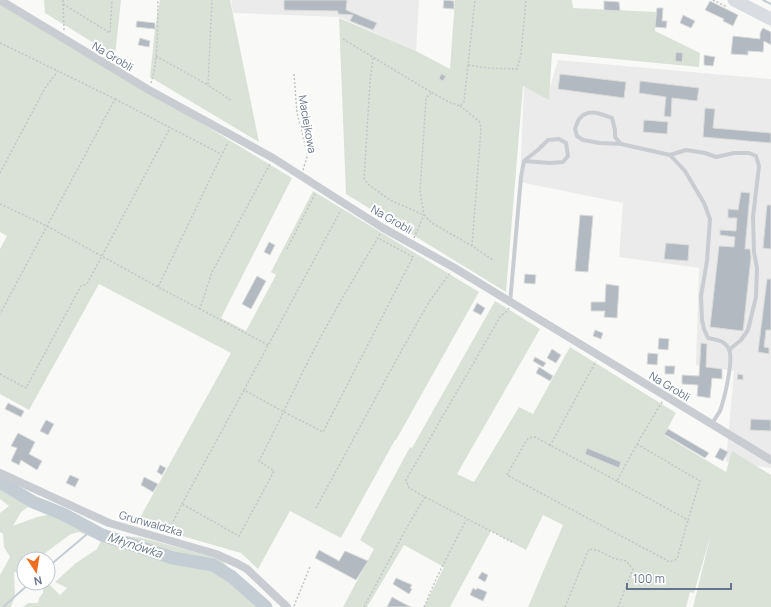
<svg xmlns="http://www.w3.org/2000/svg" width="771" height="607" viewBox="0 0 771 607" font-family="Manrope,sans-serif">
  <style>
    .built { fill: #eaebea }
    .green { fill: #dae2d8 }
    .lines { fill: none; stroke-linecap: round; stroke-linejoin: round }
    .stream { stroke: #c4cdd4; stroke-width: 2 }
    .river { stroke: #c4cdd4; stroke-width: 13 }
    .building { fill: #b2b9c1; stroke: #dbdcd9 }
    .path { stroke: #c2c4c7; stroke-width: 1.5; stroke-dasharray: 2 2; stroke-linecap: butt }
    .service { stroke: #c9ccd1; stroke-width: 4 }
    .minor { stroke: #c9ccd1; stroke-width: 8 }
    .primary { stroke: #d9dde2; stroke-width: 13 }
    .labels { text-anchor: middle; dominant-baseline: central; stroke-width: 4; stroke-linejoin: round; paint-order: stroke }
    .street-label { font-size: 11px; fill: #66758b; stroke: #fff }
    .water-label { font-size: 12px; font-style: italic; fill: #637785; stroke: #fff }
  </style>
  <rect width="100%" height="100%" fill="#f9faf7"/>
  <path class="built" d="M231 0H419L416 51 339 17 233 13Z
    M558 60 771 79V468L726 462 734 371 696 365 699 268 619 257 623 203 520 182 524 86 550 87Z"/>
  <path class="green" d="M44 0H121L115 56 45 13Z
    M160 0H230L259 142 150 77 155 29Z
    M455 0H572L573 8 656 12 655 31 700 53 699 67 552 53 549 100 523 86 506 292 346 194 339 18 416 51 450 69Z
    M0 1 292 178 221 318 246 331 276 275 271 272 313 191 479 292 396 440H395L341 538 290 511 258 569 241 553 137 523 231 353 99 284 29 410 0 394V249L7 236 0 232Z
    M495 301 540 329 457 474 474 482 519 407 533 414 570 347 676 413 664 435 726 472 732 451 771 475V607H693L711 534 694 593 690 592 686 607H528L563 525 543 515 526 550 491 531 450 607H424L444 567 404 545 367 607H343L374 549 360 540 410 447 412 448Z
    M0 483 20 493 40 499 21 512 13 526 37 517 67 511 110 534 143 538 221 559 226 565 243 592 259 607H23L28 603H38L39 598 43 593V586L37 590 31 583H48L60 595 67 588 55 582 76 563 97 549 101 541 79 532 71 534 45 553 46 559H24V575L21 573 14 572 15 596 11 607H0V575L10 557 4 547 3 534 0 532V513L9 506 0 499Z"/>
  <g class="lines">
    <path class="stream" d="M763 0 771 4
      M48 567 93 529
      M3 607 30 583"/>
    <path class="river" d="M0 482 33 502 63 514 102 535 173 558 213 565 232 577 266 607"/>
  </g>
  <path class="building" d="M284 0H347L346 10 377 23 373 30 350 21 353 15 338 14V11L284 10Z
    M444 0 454 1V9L443 8Z
    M604 1 619 2 620 11 604 10Z
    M710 1 738 15 733 26 723 21 724 19 705 10Z
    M657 8H663L662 21H667L666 28 655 27Z
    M683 15 695 21 691 28 680 23Z
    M137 21 155 23V29L136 27Z
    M763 28 771 32V45L764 41 763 52 748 51V55L731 54 733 36 760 39V33Z
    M140 38 150 41 149 47 138 45Z
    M676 52 683 53 682 62 675 61Z
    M704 55 715 57 713 66 704 65Z
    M441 74 446 76 443 81 439 79Z
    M560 74 626 82 624 98 558 89Z
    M640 81 699 88 697 101 672 98 671 117 664 116 666 97 639 93Z
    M705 108 715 109 713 128 771 133V143L703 137Z
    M644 120 668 122 667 134 643 132Z
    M741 192 750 193 745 249H750L751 257 743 331 710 327 719 246 734 247 735 237 720 235V230L736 231 737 218H728V209L738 210Z
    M767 205H771V249L763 248Z
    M580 215 593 216 588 272 575 271Z
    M269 242 275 245 270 255 264 252Z
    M666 243 689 245 688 261 664 259Z
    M525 274 536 275 535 284 524 283Z
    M257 276 266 281 251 309 242 304Z
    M767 279H771V330H766L764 347 769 348V354L758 352Z
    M606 284 619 286 617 318 604 317 605 311H591V302H605Z
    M477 303 485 308 481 315 473 311Z
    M595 330 603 333 601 339 593 336Z
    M659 338 669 339 668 350 658 349Z
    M701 343 707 344 706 367 722 369V379L712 378 710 398 697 396 698 385 682 384V375L699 376Z
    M552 349 561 355 556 363 547 358Z
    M648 353 658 354 657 365 647 364Z
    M535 357 546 363 543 367 533 361Z
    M665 366H675L674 374H665Z
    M539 367 553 376 550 381 536 373Z
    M738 374 743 375V380L737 379Z
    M8 403 24 411 21 417 5 409Z
    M751 419 771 420V431L750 430Z
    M46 420 54 424 48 435 40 431Z
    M668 429 709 453 705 458 664 434Z
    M18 433 35 442 29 454 42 461 37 470 21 460 19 465 11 461 17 448 11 446Z
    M587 448 621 462 619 468 585 454Z
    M720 448 728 452 723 461 715 457Z
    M160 465 166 468 162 475 157 472Z
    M70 475 79 479 75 487 66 483Z
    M144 477 158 484 153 492 141 485Z
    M319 550 339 561 345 551 368 561 356 580 315 558Z
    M482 572 488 575 485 582 478 578Z
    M396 578 412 585 410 588 412 589 409 594 393 584Z
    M473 588 476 590 477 588 487 592 483 601 470 595Z
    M392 597 401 602 411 607H387Z"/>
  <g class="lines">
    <path class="path" d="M63 0 64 30
      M713 0 727 7
      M63 4 110 33 112 0
      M343 39 424 88 449 102 460 106 464 102 475 0
      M0 43 58 71
      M156 56 208 85 212 0
      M373 58 370 82 364 179 369 185 390 200 424 215 432 223 472 246
      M468 65 487 68 517 69 521 54 526 0
      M294 74 297 113 307 152V157L303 170
      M151 83C159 57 157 27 158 0
      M209 86 232 101
      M115 99 221 154
      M460 106 479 121 481 128 472 246 493 260
      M0 173 45 88 58 71 115 99 0 314
      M0 204 47 226 158 287
      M414 238 424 215 420 192 426 98 432 92
      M287 249 315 194
      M509 308 508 310 500 317 406 480 409 488 425 497 512 542
      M200 309 158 287 228 142
      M268 345 200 309 212 272 270 164
      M0 374 26 388 81 286 87 284 170 128
      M244 390 341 210
      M637 444 700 481 688 520 617 481C631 454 646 428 662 402
      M550 446 596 361
      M617 481 535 437 529 438 526 441 507 475 670 562 677 559 688 520
      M182 504 244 390 284 412 323 432 413 257 378 238
      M316 508 399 355 429 302 450 273
      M168 532 182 504 239 536 274 471 259 461C281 419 300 375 323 333 341 299 361 267 380 234
      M294 606 310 567
      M364 607 407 527 425 497
      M424 607 437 577 466 520
      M565 607 589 549 597 550 613 558 626 561 633 569 618 607"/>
    <path class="service" d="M621 144 615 137V130L612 118C602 114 589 108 580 118 578 120 576 126 575 129L577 136 583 140 600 143 621 144 670 155 685 171 704 203 710 219 707 261 701 296 702 320 704 329 708 338C717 340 724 340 729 349 734 360 724 400 720 411 717 416 714 420 712 424
      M670 155 686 150 705 153 716 157 734 153H749L756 156 759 166 753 217 754 252 757 268 756 297 748 330 741 340 729 350
      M510 303 521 177 524 161 539 149 548 140 559 139 566 143 568 156 563 162 550 163 524 161"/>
    <path class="minor" d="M0 0 149 90 273 158 383 228 453 267 771 460
      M0 473 109 523 216 554 238 564 247 569 287 607"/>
    <path class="primary" d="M734 0 771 19"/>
  </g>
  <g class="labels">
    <g class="street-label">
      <text transform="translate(113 56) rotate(31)">Na Grobli</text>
      <text transform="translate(308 124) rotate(80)">Maciejkowa</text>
      <text transform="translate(392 219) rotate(30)">Na Grobli</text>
      <text transform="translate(670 386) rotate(31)">Na Grobli</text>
      <text transform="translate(151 523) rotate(16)">Grunwaldzka</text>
    </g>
    <g class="water-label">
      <text transform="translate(135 545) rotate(18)">Młynówka</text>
    </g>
  </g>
  <g transform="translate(36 571) rotate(168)"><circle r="19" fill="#ffffff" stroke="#c2c8d1"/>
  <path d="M0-3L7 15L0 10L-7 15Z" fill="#f06e20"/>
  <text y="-6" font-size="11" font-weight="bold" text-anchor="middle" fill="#66758b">N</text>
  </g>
  <path d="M627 583v6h104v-6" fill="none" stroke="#66758b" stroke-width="2"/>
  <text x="633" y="583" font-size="12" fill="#66758b" stroke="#ffffff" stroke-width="3" paint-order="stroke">100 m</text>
</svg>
